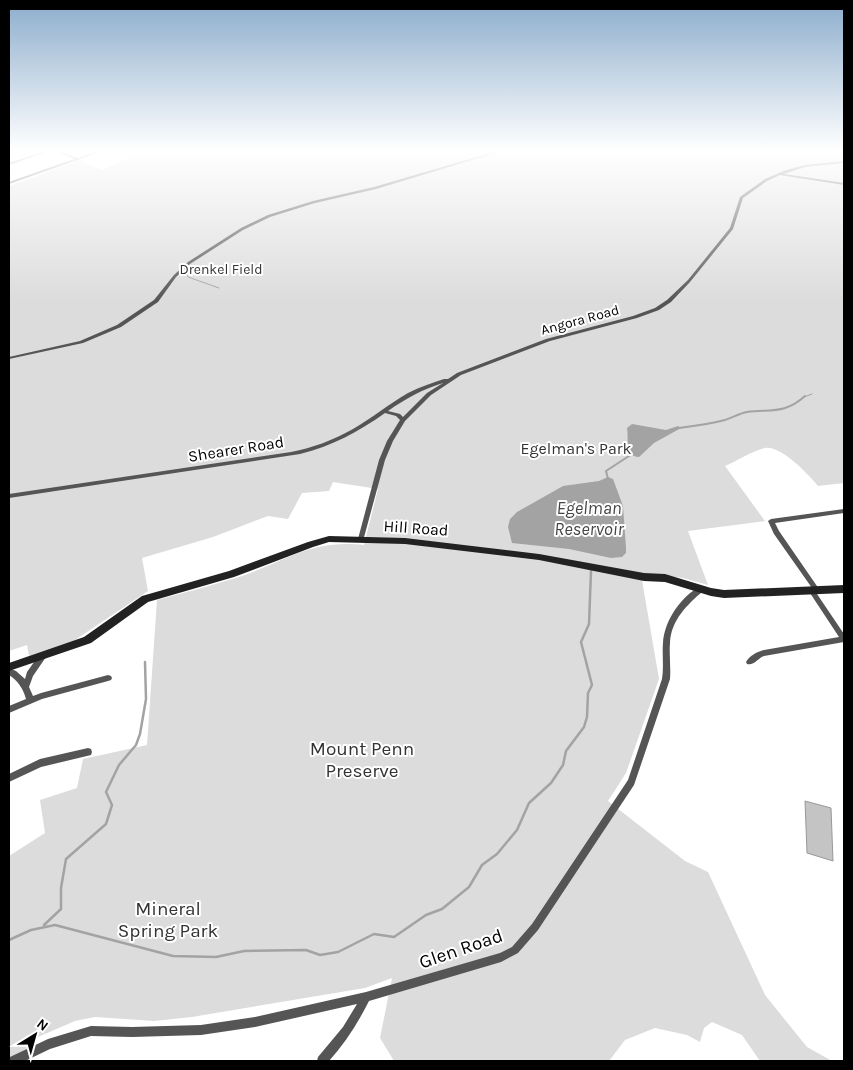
<svg xmlns="http://www.w3.org/2000/svg" width="853" height="1070" viewBox="0 0 853 1070" font-family="Karla,sans-serif">
  <style>
    .green { fill: #dcdcdc }
    .water { fill: #a3a3a3 }
    .lines { fill: none; stroke-linecap: round; stroke-linejoin: round }
    .stream-far2 { stroke: #a3a3a3; stroke-width: 1 }
    .stream-far1 { stroke: #a3a3a3; stroke-width: 2 }
    .stream { stroke: #a3a3a3; stroke-width: 2.5 }
    .building { fill: #c4c4c4; stroke: #999 }
    .street { fill: #555; fill-rule: evenodd }
    .secondary { fill: #222; fill-rule: evenodd }
    .labels { text-anchor: middle; dominant-baseline: central; stroke-width: 4; stroke-linejoin: round; paint-order: stroke }
    .far-park-label { font-size: 14px; fill: #333; stroke: #fff }
    .far-street-label { font-size: 14px; fill: #000; stroke: #fff }
    .park-label { font-size: 16px; fill: #333; stroke: #fff }
    .street-label { font-size: 16px; fill: #000; stroke: #fff }
    .water-label { font-size: 18px; font-style: italic; fill: #444; stroke: #fff }
    .near-park-label { font-size: 19px; fill: #333; stroke: #fff }
    .near-street-label { font-size: 19px; fill: #000; stroke: #fff }
  </style>
  <rect width="100%" height="100%" fill="#fff"/>
  <path class="green" d="M151 151H844V483L818 486C809 475 781 445 765 448 752 451 737 461 725 466L765 521 688 531 708 585 683 578 644 573 642 580 659 679 626 773 608 801 685 861 708 872 765 995 807 1047 832 1061H760L742 1035 712 1022 704 1028 700 1042 687 1035 655 1028 625 1040 609 1061H394L380 1038 392 978 365 988 192 1017 154 1021 95 1017 75 1021 38 1037 28 1061H9V856L45 833 40 800 77 788 83 759 147 745 157 600C184 593 212 585 239 577 287 561 310 539 364 545L378 489 333 482 329 491 302 493 288 519 268 516 213 537 142 558 148 591 75 640 29 656 27 645 9 651V186L80 160 102 170 134 155Z"/>
  <path class="water" d="M632 424 666 430 678 426 681 428 654 443 639 457C624 456 629 439 627 428Z
    M608 477 613 479 623 506 626 548V553L622 557 611 558 569 549 512 543 508 527 510 519 517 512 563 486 599 481Z"/>
  <g class="lines">
    <path class="stream-far2" d="M188 266 186 272 188 277 219 288
      M804 397 812 394"/>
    <path class="stream-far1" d="M679 428C695 426 710 424 725 420 732 418 740 413 747 412 772 409 785 414 805 396
      M608 479 606 471 632 454"/>
    <path class="stream" d="M44 925 61 909V888L66 859 106 824 112 805 106 792 119 765 136 745 140 734 146 699 145 662
      M9 940 31 930 55 925 173 956 216 957 244 951 306 950 320 955 338 952 374 934 394 937 426 915 442 909 469 887 482 865 497 854 517 830 529 803 551 783 563 765 566 751 584 727 587 717 588 693 592 685 581 642 589 624 591 571"/>
  </g>
  <path class="building" d="M805 801 831 808 833 861 807 853Z"/>
  <g class="lines">
    <path class="street" d="M45 151H50L9 165V163Z
      M55 151H60L78 158 98 151H103L9 184V182L74 159Z
      M497 151H502L376 189 315 203 270 217 243 230 190 264 176 277 158 302 121 327 83 343 9 359V357L80 341 117 325 154 300 174 275 188 262 241 228 268 215 313 201 374 187Z
      M844 161V163L805 167 784 174 844 183V185L780 175 767 181 743 198 733 229 690 282 671 302 659 310 637 318 550 341 461 375 431 395 405 421 393 441 385 460 363 541H359L358 539 379 460 387 441 400 420 396 416 385 413C358 432 332 446 300 454L9 498V494L291 452C313 448 333 440 353 429 372 418 389 404 408 393 420 387 432 383 444 379H448L457 373 546 339 633 316 655 308 667 300 688 280 730 228 740 197 765 179 786 170 805 165ZM443 383 427 393 403 417 400 414 388 411C405 399 423 389 443 383Z
      M844 509V513L775 523 779 531 819 589 820 591 819 593 817 594 844 634V642L764 656C758 658 754 666 747 664L746 662C750 655 757 652 764 650L839 637 810 593 809 591 810 589 812 588 774 534 768 521 771 519Z
      M701 586 703 587 704 589 703 591C687 605 671 620 670 643 669 655 671 667 670 679L634 785 538 930 518 953 501 962 369 1001C358 1023 345 1043 329 1061H317L318 1057 343 1027 357 1004 255 1027 201 1035 132 1037 91 1036 50 1049 25 1061H9L10 1057 48 1039 91 1026 132 1027 201 1025 255 1017 366 992 500 953 512 947 532 924 628 780 662 679C664 667 662 655 663 643 664 621 681 596 701 586Z
      M42 654 45 655 46 657 33 676 29 687 33 696 41 693 108 675 111 676 112 678 111 680 108 681 42 699 9 713V706L26 699C23 688 18 681 9 675V668L16 671 25 679 27 672 39 655Z
      M88 748 91 749 92 752 91 755 41 767 9 782V774L40 759Z"/>
    <path class="secondary" d="M329 536 405 538 539 554 644 573 665 574 711 588 724 590 844 585V593L724 598 711 596 665 582 644 581 539 560 405 544 329 542 313 547 234 577 148 602 91 643 9 671V663L84 637 142 596 229 571 308 542Z"/>
  </g>
  <linearGradient id="sky" x2="0" y2="1"><stop stop-color="#8cadcc"/><stop offset="0.5" stop-color="#fff"/><stop offset="1" stop-color="#fff" stop-opacity="0"/></linearGradient>
  <rect width="853" height="301" fill="url(#sky)"/>
  <g class="labels">
    <g class="far-park-label">
      <text x="221" y="269">Drenkel Field</text>
    </g>
    <g class="far-street-label">
      <text transform="translate(580 320) rotate(-15)">Angora Road</text>
    </g>
    <g class="park-label">
      <text x="576" y="448">Egelman's Park</text>
    </g>
    <g class="street-label">
      <text transform="translate(236 449) rotate(-9)">Shearer Road</text>
      <text transform="translate(416 528) rotate(4)">Hill Road</text>
    </g>
    <g class="water-label">
      <text x="589" y="508">Egelman<tspan x="589" dy="21">Reservoir</tspan></text>
    </g>
    <g class="near-park-label">
      <text x="362" y="749">Mount Penn<tspan x="362" dy="22">Preserve</tspan></text>
      <text x="168" y="909">Mineral<tspan x="168" dy="22">Spring Park</tspan></text>
    </g>
    <g class="near-street-label">
      <text transform="translate(461 949) rotate(-19)">Glen Road</text>
    </g>
  </g>
  <rect width="853" height="1070" fill="none" stroke="#000000" stroke-width="20"/>
  <g transform="translate(35 1035) rotate(37)" stroke="#ffffff" stroke-width="4" paint-order="stroke">
  <path d="M0-4L9 19L0 12L-9 19Z" fill="#000000"/>
  <text y="-8" font-size="14" font-weight="bold" text-anchor="middle" fill="#000000">N</text>
  </g>
</svg>
